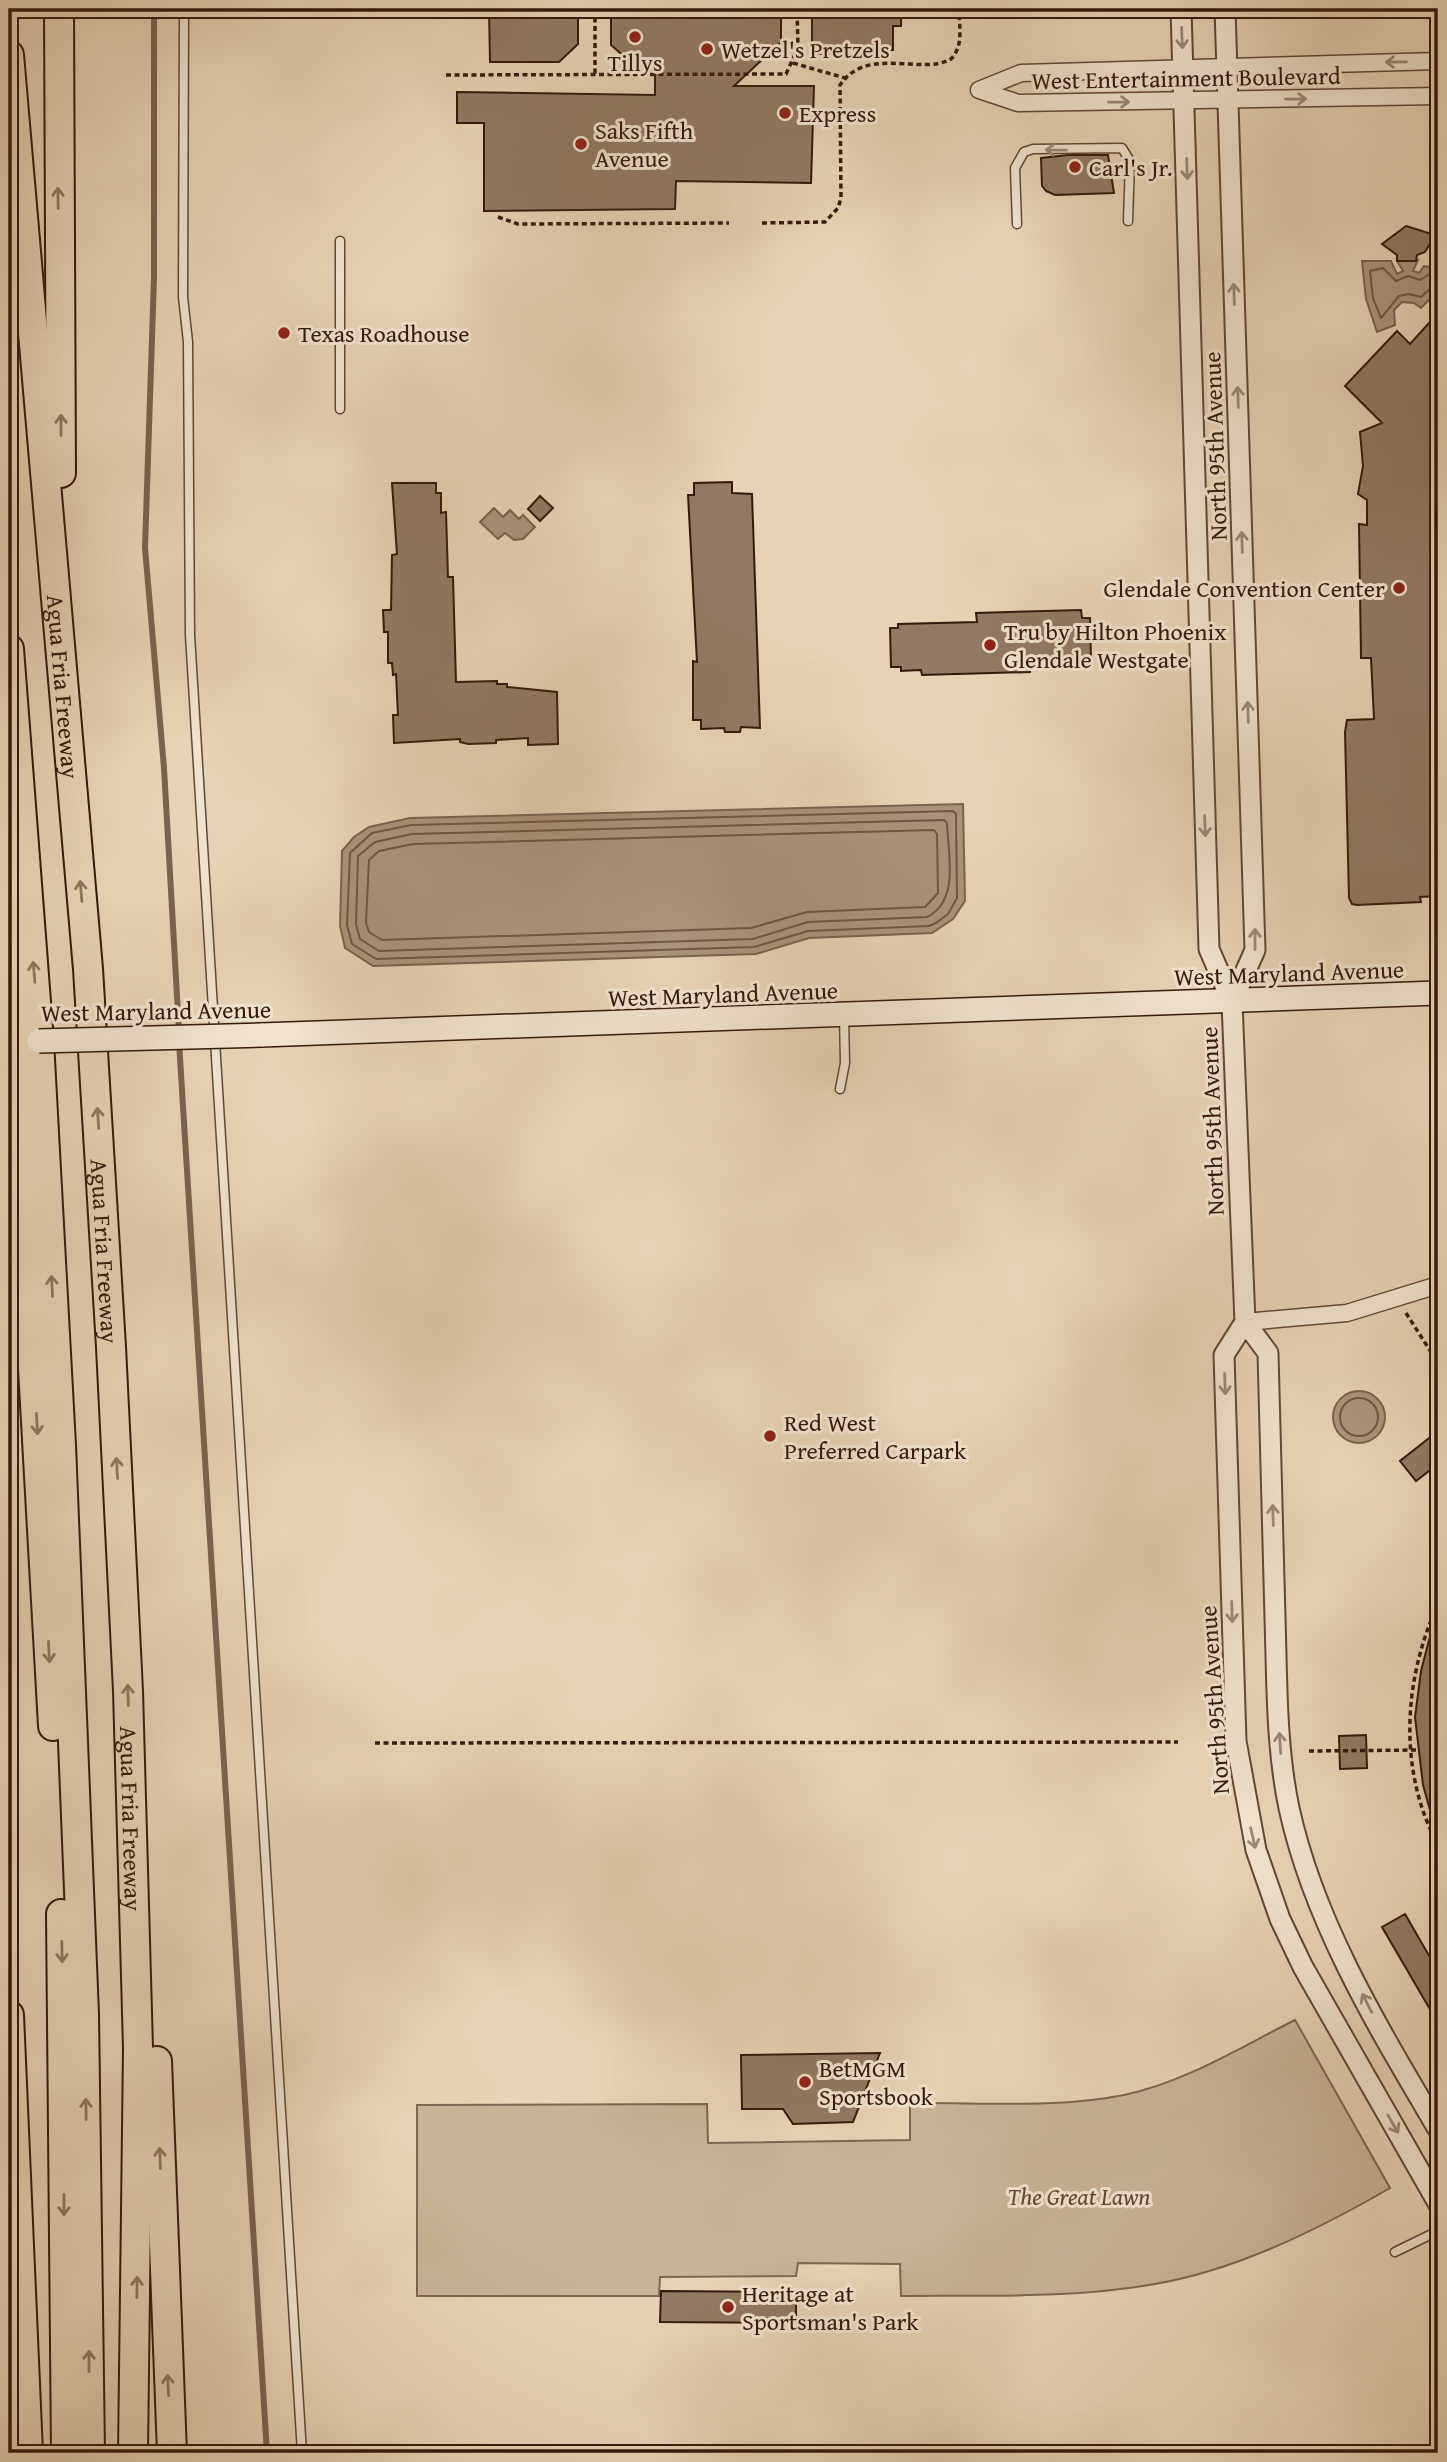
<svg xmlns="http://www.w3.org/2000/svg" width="1447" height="2462" viewBox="0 0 1447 2462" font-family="'Gentium Book Plus',serif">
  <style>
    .green { fill: #c8b397; stroke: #7e6652; stroke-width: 2 }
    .water { fill: #aa937b; stroke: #7b624f; stroke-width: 2 }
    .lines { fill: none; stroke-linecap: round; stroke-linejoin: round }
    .shore { stroke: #705644; stroke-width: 2 }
    .stream { stroke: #7b624f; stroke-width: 6 }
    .building { fill: #917963; stroke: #35190c; stroke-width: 2 }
    .service-casing { stroke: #614736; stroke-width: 11 }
    .minor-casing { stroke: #614736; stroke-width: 19 }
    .tertiary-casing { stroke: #614736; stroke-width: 23 }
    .secondary-casing { stroke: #35190c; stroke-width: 26 }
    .motorway-casing { stroke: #35190c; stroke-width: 32 }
    .path { stroke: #35190c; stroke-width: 3.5; stroke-dasharray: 5 3.5; stroke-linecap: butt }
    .service { stroke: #efe2ce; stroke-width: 8 }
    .minor { stroke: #efe2ce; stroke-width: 16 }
    .tertiary { stroke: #efe2ce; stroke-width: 19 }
    .secondary { stroke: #efe2ce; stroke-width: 23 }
    .motorway { stroke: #e6d2b4; stroke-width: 28 }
    .secondary-bridge-casing { stroke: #35190c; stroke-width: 26; stroke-linecap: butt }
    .secondary-bridge { stroke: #efe2ce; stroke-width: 23 }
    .oneway { stroke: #9b8877 }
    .oneway2 { stroke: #8e7660 }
    .poi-dot { fill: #8f2418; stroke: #efe2ce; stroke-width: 2.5 }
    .labels { text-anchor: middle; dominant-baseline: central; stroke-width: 6; stroke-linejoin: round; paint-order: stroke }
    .poi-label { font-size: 24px; fill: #35190c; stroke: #efe2ce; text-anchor: start }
    .street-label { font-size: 24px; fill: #35190c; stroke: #efe2ce }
    .park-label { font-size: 24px; font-style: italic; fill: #614736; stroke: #efe2ce }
  </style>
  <rect width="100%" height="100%" fill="#e6d2b4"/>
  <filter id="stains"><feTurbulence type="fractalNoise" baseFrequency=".00286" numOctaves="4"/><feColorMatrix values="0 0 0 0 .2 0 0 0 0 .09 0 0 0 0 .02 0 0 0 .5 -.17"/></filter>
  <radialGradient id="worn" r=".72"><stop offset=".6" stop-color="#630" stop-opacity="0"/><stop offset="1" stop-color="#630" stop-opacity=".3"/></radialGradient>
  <path class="green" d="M1295 2020 1390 2188C1319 2229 1237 2270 1155 2284 1071 2299 985 2295 901 2296L900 2264 798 2263 796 2276 660 2277 659 2296H417V2105L707 2104 708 2143 910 2140V2103C979 2102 1055 2109 1124 2095 1185 2082 1239 2048 1295 2020Z"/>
  <path class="water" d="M1418 260 1413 271 1419 273 1424 266 1431 267 1438 275V291L1421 308 1414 303 1402 302 1394 310 1395 325 1377 332 1366 299 1362 261H1391L1397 274 1403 271 1397 261Z
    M494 508 503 517 510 510 519 519 523 515 535 527 523 539 514 540 505 533 498 539 480 522Z
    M963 804 965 901 953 919 932 933 809 938 756 954 373 966 345 948 340 926 342 851 354 837 369 827 410 818Z
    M1333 1417a26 26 0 1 1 52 0a26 26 0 1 1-52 0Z"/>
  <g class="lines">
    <path class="shore" d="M1438 279 1428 275 1420 280 1408 276 1396 281 1383 268 1370 271 1373 298 1381 318 1399 296 1409 294 1421 297 1432 287 1438 286
      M953 811 956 814 957 898 948 914 936 923 929 926 808 931 754 947 376 959 352 944 347 925 350 853 372 833 411 825Z
      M944 820 947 823C948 854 960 901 927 917L808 922 753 939 379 951 360 939 356 924 358 856 375 842 412 834Z
      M934 830 937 834 938 893 925 907 807 912 751 928 382 940 369 932 366 923 369 860 379 851 413 844Z
      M1340 1417a19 19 0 1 1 38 0a19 19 0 1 1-38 0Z"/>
    <path class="stream" d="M154 9V278L145 548 164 768 179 1031
      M179 1042 267 2453"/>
  </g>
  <path class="building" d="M489 9H578V44L559 62H490Z
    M611 9H781V42L734 86H814L811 183 676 181 675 209 484 211V123H457V92L655 95V61L628 60 611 45Z
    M812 9H901V26H893V50H842V54H812Z
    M1068 155H1108L1114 193 1055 195 1046 191 1042 186 1041 158Z
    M1406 226 1435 235 1425 252 1417 255 1416 261H1397V255L1382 244Z
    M1438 313V896L1420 897 1421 902 1357 905 1352 904 1349 898 1345 732 1347 720 1374 719 1371 658H1361L1359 524 1367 525V500L1358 494 1363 466 1360 432 1382 423 1345 386 1397 331 1410 344Z
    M732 482V493L752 494 760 728 741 727 740 732H725L724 728 701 729V720H693V661L697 662 688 495H694V483Z
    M392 483H436V493H441V513L446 512 448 577H453L456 682 497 681V684H507V687L557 692 558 744 528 745V738L496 740V743L468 744 460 742V739L394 743 393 715H398L396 674 393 675 392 663H388V632H384L383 610H391L392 555 397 554Z
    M540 496 553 508 540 521 528 509Z
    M1081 610 1082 618H1090L1091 661H1079L1081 666 1030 668V672L922 675 921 670 901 671V667H891L890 628H898V624L977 622 976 613Z
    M1438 1431V1464L1416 1481 1400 1461Z
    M1433 1625 1438 1626V1823L1434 1824 1423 1785 1415 1717 1421 1671Z
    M1366 1735 1367 1768 1340 1769 1339 1736Z
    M1405 1914 1438 1971V2023L1382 1927Z
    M880 2053 853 2122 793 2124 783 2109H742L741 2055Z
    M661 2291 796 2292V2323L660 2322Z"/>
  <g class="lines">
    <g class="service-casing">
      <path id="service" d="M184 9 183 297 188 342 190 635 302 2453
        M1017 224 1015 168 1024 152 1033 149 1122 148 1130 161 1128 221
        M340 241V409
        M840 1089 845 1063 844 1016
        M1395 2252 1438 2231"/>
    </g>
    <g class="minor-casing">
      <path id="minor" d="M979 90 1021 73 1438 61
        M979 90 1018 103 1438 96
        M1245 1322 1347 1313 1438 1285"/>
    </g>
    <g class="tertiary-casing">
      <path id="tertiary" d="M1181 9 1209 949 1232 1002 1245 1322 1268 1353C1270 1441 1273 1530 1275 1618 1277 1681 1276 1746 1289 1808 1314 1923 1379 2029 1438 2129
        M1225 9 1255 950 1232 1002
        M1245 1322 1224 1355 1236 1741 1256 1850 1280 1919 1303 1967 1438 2203"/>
    </g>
    <g class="secondary-casing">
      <path id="secondary" d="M261 1035 1438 993"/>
    </g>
    <g class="motorway-casing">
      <g id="motorway">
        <path d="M59 9 61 473"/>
        <path id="s1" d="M9 55 88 969 111 1347 128 1691 138 2048 133 2453"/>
        <path d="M9 649 39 1041 61 1445 84 2014 90 2453"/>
        <path d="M9 939 53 1726"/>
        <path d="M61 1914 66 2453"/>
        <path d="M9 2015 28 2453"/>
        <path d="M157 2061 172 2453"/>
      </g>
    </g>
    <path class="path" d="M595 9V75
      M793 63 845 78
      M446 75 786 74 798 48 797 9
      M498 217 518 224 729 223
      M762 223 825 222 838 208 841 198 840 85C867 45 921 76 951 59 964 46 959 26 959 9
      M1406 1313 1438 1363
      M1438 1604C1403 1680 1398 1771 1438 1845
      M375 1743 1178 1742
      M1309 1751 1418 1750"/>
    <use href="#service" class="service"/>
    <use href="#minor" class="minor"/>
    <use href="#tertiary" class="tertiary"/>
    <use href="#secondary" class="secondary"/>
    <use href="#motorway" class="motorway"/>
    <g class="secondary-bridge-casing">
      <path id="secondary-bridge" d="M39 1041 261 1035"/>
    </g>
    <use href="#secondary-bridge" class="secondary-bridge"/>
  </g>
  <defs><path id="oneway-shaft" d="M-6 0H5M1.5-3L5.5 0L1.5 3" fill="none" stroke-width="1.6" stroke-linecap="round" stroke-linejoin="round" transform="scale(1.75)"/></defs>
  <g class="oneway">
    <use href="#oneway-shaft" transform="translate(1182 38) rotate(88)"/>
    <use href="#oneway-shaft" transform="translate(1396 62) rotate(179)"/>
    <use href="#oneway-shaft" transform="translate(1296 99) rotate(-1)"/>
    <use href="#oneway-shaft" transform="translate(1119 102) rotate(-1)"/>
    <use href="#oneway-shaft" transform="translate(1056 150) rotate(-179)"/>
    <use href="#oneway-shaft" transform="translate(1187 169) rotate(88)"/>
    <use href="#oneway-shaft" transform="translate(1234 294) rotate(-92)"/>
    <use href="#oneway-shaft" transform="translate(1238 397) rotate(-92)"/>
    <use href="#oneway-shaft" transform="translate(1242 542) rotate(-92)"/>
    <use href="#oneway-shaft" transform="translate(1248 712) rotate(-92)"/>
    <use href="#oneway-shaft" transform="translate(1205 826) rotate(88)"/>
    <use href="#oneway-shaft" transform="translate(1255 939) rotate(-90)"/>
    <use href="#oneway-shaft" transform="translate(1225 1384) rotate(88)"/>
    <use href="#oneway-shaft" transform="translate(1273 1515) rotate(-92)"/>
    <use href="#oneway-shaft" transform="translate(1232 1612) rotate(88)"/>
    <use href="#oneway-shaft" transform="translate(1280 1743) rotate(-94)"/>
    <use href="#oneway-shaft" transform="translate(1253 1838) rotate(77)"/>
    <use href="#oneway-shaft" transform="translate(1367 2003) rotate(-117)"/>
    <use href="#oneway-shaft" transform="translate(1393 2124) rotate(60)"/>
  </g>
  <g class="oneway2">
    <use href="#oneway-shaft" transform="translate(58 198) rotate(-91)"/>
    <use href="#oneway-shaft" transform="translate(61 425) rotate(-90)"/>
    <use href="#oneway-shaft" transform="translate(81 891) rotate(-95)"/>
    <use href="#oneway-shaft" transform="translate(34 972) rotate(-95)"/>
    <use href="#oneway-shaft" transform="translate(98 1118) rotate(-94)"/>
    <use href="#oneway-shaft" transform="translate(52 1286) rotate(-93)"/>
    <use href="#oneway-shaft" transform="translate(37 1424) rotate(87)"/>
    <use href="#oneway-shaft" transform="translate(117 1468) rotate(-93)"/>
    <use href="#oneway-shaft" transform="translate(49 1652) rotate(87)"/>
    <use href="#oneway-shaft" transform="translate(128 1695) rotate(-92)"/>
    <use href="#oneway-shaft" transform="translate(62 1952) rotate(89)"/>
    <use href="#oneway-shaft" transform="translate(86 2109) rotate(-91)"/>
    <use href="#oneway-shaft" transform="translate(160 2158) rotate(-92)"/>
    <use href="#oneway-shaft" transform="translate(64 2205) rotate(90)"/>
    <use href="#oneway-shaft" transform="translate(137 2287) rotate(-89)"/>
    <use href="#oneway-shaft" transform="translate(89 2361) rotate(-90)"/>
    <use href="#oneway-shaft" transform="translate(168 2385) rotate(-93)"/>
  </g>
  <g class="poi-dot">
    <circle cx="635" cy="37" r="7"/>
    <circle cx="707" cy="49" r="7"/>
    <circle cx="785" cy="113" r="7"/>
    <circle cx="581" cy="144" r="7"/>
    <circle cx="1075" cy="167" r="7"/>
    <circle cx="284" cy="333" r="7"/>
    <circle cx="1399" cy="588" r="7"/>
    <circle cx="990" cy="645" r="7"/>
    <circle cx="770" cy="1436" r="7"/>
    <circle cx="805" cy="2082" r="7"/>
    <circle cx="728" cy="2307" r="7"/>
  </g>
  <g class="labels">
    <g class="poi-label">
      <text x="721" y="49">Wetzel's Pretzels</text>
      <text x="635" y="62" text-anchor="middle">Tillys</text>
      <text x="799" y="113">Express</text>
      <text x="595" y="130">Saks Fifth<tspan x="595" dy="28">Avenue</tspan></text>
      <text x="1089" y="167">Carl's Jr.</text>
      <text x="298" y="333">Texas Roadhouse</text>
      <text x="1385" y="588" text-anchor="end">Glendale Convention Center</text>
      <text x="1004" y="631">Tru by Hilton Phoenix<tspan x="1004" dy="28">Glendale Westgate</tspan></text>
      <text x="784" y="1422">Red West<tspan x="784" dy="28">Preferred Carpark</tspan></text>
      <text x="819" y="2068">BetMGM<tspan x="819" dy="28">Sportsbook</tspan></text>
      <text x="742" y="2293">Heritage at<tspan x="742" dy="28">Sportsman's Park</tspan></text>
    </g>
    <g class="street-label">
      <text transform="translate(1186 78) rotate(-1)">West Entertainment Boulevard</text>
      <text transform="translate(1215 446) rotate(-92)">North 95th Avenue</text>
      <text stroke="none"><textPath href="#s1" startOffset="634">Agua Fria Freeway</textPath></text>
      <text transform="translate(1289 973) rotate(-2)">West Maryland Avenue</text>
      <text transform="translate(723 994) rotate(-2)">West Maryland Avenue</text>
      <text transform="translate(156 1011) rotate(-1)">West Maryland Avenue</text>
      <text transform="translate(1212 1121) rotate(-92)">North 95th Avenue</text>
      <text stroke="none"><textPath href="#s1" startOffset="1200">Agua Fria Freeway</textPath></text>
      <text transform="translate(1214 1700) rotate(-94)">North 95th Avenue</text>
      <text stroke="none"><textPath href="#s1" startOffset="1768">Agua Fria Freeway</textPath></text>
    </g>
    <g class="park-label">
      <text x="1079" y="2196">The Great Lawn</text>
    </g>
  </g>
  <rect width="1447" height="2462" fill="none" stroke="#e6d2b4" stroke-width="35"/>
  <rect x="10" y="10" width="1426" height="2441" fill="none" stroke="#35190c" stroke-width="3.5"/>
  <rect x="18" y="18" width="1412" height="2427" fill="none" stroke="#35190c" stroke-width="2"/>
  <rect width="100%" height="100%" filter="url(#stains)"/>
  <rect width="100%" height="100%" fill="url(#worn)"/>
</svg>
